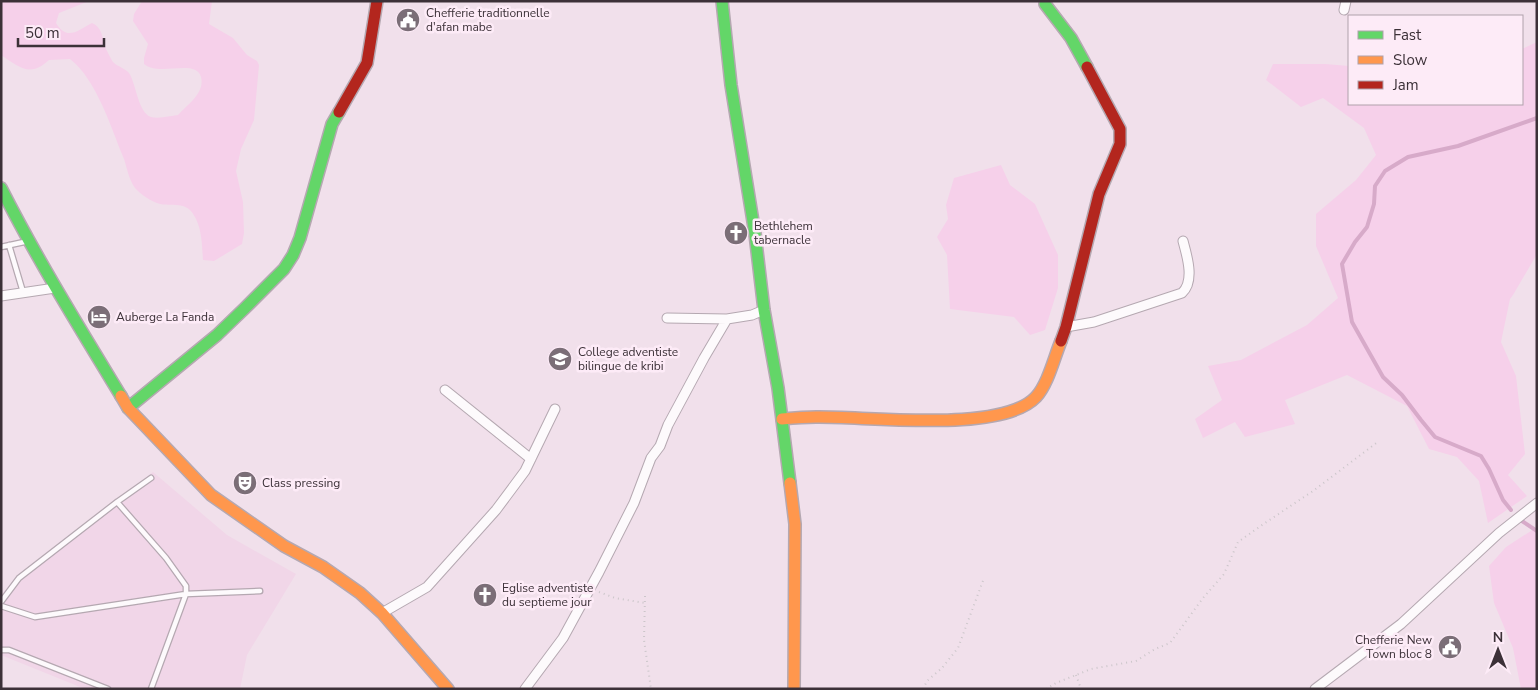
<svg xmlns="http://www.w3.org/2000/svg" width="1538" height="690" viewBox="0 0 1538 690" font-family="'Nunito Sans',sans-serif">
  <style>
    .built { fill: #f1d6e8 }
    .green { fill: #f6d0ea }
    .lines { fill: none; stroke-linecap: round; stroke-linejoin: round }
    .stream { stroke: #d7aac9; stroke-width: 4 }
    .lane-casing { stroke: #b5a8b1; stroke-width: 7 }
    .street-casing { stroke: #b5a8b1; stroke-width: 11 }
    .fast-casing { stroke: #b5a8b1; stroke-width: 14 }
    .slow-casing { stroke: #b5a8b1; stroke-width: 14 }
    .jam-casing { stroke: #b5a8b1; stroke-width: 14 }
    .path { stroke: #ccc6ca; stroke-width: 2; stroke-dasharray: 1 4; stroke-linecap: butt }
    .lane { stroke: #fdfafc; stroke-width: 4.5 }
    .street { stroke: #fdfafc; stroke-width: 9 }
    .fast { stroke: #63d668; stroke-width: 11 }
    .slow { stroke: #ff974d; stroke-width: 11 }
    .jam { stroke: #b3261e; stroke-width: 11 }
    .labels { text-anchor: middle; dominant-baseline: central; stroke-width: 5; stroke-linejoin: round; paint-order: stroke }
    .poi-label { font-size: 12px; fill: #3c3138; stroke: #fdebf7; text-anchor: start }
  </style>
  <rect width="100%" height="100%" fill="#f1e0eb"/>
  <path class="built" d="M153 472 227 535 296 574 247 655 240 689H85L1 655V596L4 592Z"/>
  <path class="green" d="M1 1H89L59 13 56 23C67 41 77 31 92 23 103 28 102 38 106 49 108 53 111 59 113 62 118 67 125 68 129 73 136 83 138 113 151 117 159 119 170 116 178 115 188 104 205 93 201 77 196 58 159 77 144 64V58L148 44 133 21 134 14 142 1H212L209 24 233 38 247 55 257 61 259 65 254 120 241 149 236 171 243 202 244 233 242 244 214 261 203 260C202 247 202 231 196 219 187 200 176 207 160 204 152 202 140 194 135 188 129 180 127 168 124 159 111 128 97 80 70 59L49 60C30 78 19 67 1 55Z
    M1537 42V254L1513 295 1510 299 1501 342 1516 376 1525 454 1508 475 1527 496 1488 523 1479 481 1457 457 1429 449 1407 406 1347 375 1285 400 1295 424 1245 437 1235 422 1203 438 1195 419 1222 400 1208 366 1241 360 1307 325 1338 298 1316 246V214L1356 180 1376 155 1364 128 1323 98 1301 107 1266 80 1273 64H1325L1349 66V104H1522V49Z
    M1001 165 1010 185 1035 204 1058 255V288L1045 330 1030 335 1014 317 950 309 947 255 937 237 948 219 946 205 954 178Z
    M1537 527V689H1521L1513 648 1494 603 1489 566 1506 547Z"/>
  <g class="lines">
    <path class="stream" d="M1511 510 1503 500 1489 469 1481 456 1435 437 1421 420 1402 395 1383 377 1352 322 1342 264 1355 242 1367 227 1374 204 1375 186 1385 171 1408 157 1458 146 1537 118
      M1522 521 1537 531"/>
    <g class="lane-casing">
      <path id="lane" d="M9 245 23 292
        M1 247 24 242
        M117 502 166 558 186 586V594L151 689
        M1 602 19 578 117 502 151 478
        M1 606 35 617 186 594 260 591
        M1 650H9L108 689"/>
    </g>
    <g class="street-casing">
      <path id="street" d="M1344 10 1346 1
        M1 296 55 288
        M667 318 727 319
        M1066 327 1094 322 1182 293C1195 281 1187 256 1183 241
        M445 390 531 459
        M382 613 427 587 496 510 525 471 555 409
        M525 689 563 638 599 572 634 503 651 458 660 446 668 425 704 358 727 319 752 315 764 310
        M1315 689 1401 624 1499 533 1537 503"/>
    </g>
    <g class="fast-casing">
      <path id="fast" d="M722 1 731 85 755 234 764 310 778 388 790 483
        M1045 4 1071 38 1087 67
        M1 188C37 259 79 327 121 396
        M128 408 217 335 245 308 284 269 293 255 300 238 332 124 339 112"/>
    </g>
    <g class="slow-casing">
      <path id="slow" d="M121 396 128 408 211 495 284 546 323 567 360 593 382 613 448 689
        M782 419C793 418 805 417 816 417 867 416 1001 434 1036 397 1048 384 1054 358 1061 341
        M790 483 795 524 794 689"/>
    </g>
    <g class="jam-casing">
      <path id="jam" d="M339 112 367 63 377 1
        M1061 341 1066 327 1099 194 1120 144V129L1087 67"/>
    </g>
    <path class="path" d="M599 592 615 598 645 603
      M645 596 644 640 651 689
      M1076 675 1081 689
      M923 689 927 681 942 668 958 648 984 578
      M1046 689 1056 683 1091 669 1136 661 1155 649 1170 643 1203 598 1224 574 1238 542 1265 523 1313 491 1379 441"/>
    <use href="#lane" class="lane"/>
    <use href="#street" class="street"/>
    <use href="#fast" class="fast"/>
    <use href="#slow" class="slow"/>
    <use href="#jam" class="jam"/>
  </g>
  <defs>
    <g id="civic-disc" transform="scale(1.25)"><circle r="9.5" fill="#7b6e77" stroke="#fdebf7"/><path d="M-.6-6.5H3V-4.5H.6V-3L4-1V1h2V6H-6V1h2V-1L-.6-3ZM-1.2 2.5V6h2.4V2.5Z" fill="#fff"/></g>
    <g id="church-disc" transform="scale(1.25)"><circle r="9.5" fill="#7b6e77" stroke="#fdebf7"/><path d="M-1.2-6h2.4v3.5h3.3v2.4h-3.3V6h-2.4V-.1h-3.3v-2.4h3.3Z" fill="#fff"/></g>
    <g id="hotel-disc" transform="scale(1.25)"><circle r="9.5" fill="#7b6e77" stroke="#fdebf7"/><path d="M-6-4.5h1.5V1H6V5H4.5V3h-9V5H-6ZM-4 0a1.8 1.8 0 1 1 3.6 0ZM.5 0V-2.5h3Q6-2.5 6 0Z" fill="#fff"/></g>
    <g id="school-disc" transform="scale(1.25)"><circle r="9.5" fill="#7b6e77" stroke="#fdebf7"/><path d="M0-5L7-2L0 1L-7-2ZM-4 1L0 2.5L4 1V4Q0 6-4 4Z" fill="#fff"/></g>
    <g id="theatre-disc" transform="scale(1.25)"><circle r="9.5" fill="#7b6e77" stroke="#fdebf7"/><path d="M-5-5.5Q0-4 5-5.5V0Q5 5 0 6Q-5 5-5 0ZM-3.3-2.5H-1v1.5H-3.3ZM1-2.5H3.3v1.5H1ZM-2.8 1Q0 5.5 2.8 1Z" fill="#fff"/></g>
  </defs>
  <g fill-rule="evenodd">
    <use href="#civic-disc" x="408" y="20"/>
    <use href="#church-disc" x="736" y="233"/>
    <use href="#hotel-disc" x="99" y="317"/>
    <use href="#school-disc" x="560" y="359"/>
    <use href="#theatre-disc" x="245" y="483"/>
    <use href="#church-disc" x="485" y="595"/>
    <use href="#civic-disc" x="1450" y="647"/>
  </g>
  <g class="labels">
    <g class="poi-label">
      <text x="426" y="13">Chefferie traditionnelle<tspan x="426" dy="14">d'afan mabe</tspan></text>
      <text x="754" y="226">Bethlehem<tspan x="754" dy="14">tabernacle</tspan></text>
      <text x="116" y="317">Auberge La Fanda</text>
      <text x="578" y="352">College adventiste<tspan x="578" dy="14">bilingue de kribi</tspan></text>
      <text x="262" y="483">Class pressing</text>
      <text x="502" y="588">Eglise adventiste<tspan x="502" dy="14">du septieme jour</tspan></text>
      <text x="1432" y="640" text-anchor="end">Chefferie New<tspan x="1432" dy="14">Town bloc 8</tspan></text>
    </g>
  </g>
  <rect width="1538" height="690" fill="none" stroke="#3c3138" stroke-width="5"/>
  <rect x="1348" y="15" width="175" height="90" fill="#fdebf7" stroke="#b0a1ab"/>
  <rect x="1358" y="31" width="25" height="8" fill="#63d668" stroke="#b0a1ab"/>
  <text x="1393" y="40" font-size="15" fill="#3c3138">Fast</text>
  <rect x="1358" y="56" width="25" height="8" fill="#ff974d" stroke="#b0a1ab"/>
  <text x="1393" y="65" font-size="15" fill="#3c3138">Slow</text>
  <rect x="1358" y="81" width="25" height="8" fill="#b3261e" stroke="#b0a1ab"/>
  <text x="1393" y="90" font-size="15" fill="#3c3138">Jam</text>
  <g transform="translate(1498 650)" stroke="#fdebf7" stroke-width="4" paint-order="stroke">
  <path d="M0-4L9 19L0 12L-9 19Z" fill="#3c3138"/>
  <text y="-8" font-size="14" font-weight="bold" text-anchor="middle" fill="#3c3138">N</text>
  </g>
  <path d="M18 38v8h86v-8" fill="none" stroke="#3c3138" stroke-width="2.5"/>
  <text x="25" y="38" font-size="15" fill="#3c3138" stroke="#fdebf7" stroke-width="4" paint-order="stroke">50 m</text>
</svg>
